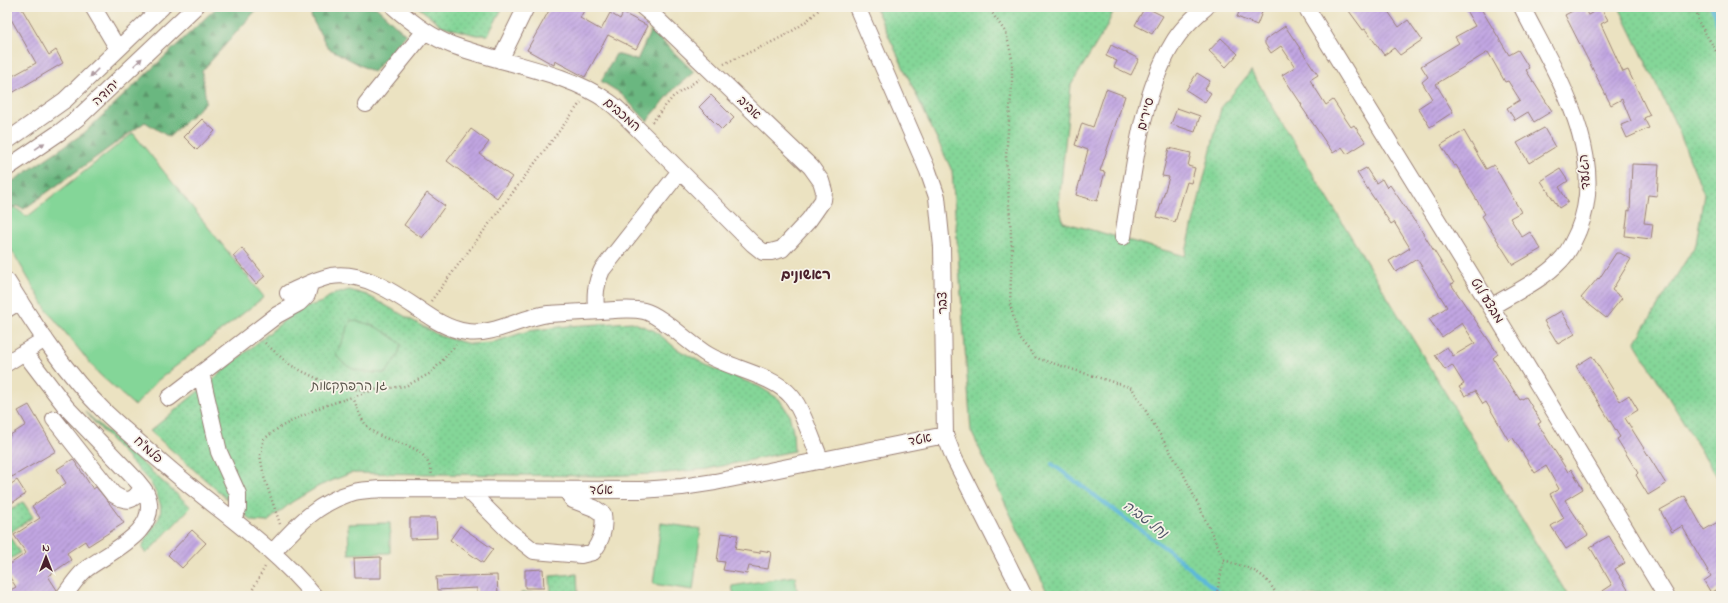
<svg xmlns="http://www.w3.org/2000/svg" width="1728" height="603" viewBox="0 0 1728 603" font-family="'Indie Flower','Playpen Sans Hebrew',sans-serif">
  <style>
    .green { fill: url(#green-dots); stroke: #677a62 }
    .forest { fill: url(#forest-firs); stroke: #5a6b56 }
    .pitch { fill: #84d698; stroke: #677a62 }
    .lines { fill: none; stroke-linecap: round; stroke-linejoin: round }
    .stream { stroke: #5cb8da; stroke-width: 4 }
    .building { fill: url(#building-hatch) }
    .minor-casing { stroke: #9a8076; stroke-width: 18 }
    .path { stroke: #9a8076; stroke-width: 2.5; stroke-dasharray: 1 3; stroke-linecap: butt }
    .minor { stroke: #fff; stroke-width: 16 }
    .oneway { fill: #ae9aa0 }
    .labels { text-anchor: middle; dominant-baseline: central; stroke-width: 3.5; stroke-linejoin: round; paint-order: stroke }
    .street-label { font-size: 13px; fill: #4a1f2b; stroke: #f7f3e8 }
    .park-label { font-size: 13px; fill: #5b564c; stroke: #f7f3e8 }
    .neighbourhood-label { font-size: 14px; font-weight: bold; fill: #4a1f2b; stroke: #f7f3e8 }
    .water-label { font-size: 14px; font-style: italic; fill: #505568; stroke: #f7f3e8 }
  </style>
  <defs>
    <pattern id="green-dots" width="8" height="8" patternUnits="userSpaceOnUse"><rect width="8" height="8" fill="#84d698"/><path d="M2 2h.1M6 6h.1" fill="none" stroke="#74b783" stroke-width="1.8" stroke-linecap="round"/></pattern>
    <pattern id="forest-firs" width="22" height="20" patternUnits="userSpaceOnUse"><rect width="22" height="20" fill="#6bb780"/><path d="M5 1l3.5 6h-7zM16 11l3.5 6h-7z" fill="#5a9469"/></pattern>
    <pattern id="building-hatch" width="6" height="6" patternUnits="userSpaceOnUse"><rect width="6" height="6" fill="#c1a6e2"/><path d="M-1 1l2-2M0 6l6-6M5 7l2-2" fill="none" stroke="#9f87b7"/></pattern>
  </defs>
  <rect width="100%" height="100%" fill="#f7f3e8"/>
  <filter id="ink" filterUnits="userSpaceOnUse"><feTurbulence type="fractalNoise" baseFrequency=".025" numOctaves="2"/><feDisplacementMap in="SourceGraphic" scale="8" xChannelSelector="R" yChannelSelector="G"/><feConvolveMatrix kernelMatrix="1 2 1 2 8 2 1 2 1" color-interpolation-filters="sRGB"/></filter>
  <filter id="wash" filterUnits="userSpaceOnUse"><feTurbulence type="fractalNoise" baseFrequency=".012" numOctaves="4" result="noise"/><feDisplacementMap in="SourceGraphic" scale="16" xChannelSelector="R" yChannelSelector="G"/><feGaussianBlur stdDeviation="0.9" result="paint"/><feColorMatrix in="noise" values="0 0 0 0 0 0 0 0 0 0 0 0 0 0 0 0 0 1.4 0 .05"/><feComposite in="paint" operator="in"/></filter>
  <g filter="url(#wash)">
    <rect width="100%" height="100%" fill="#ebe2c1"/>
    <path class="green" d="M418 7H503L488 35H476L442 26Z
      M875 7H984L986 8 988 7H1096L1113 12 1106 28 1071 85 1059 204 1063 222 1185 256 1221 108 1251 71 1568 596H1049L971 431 952 171Z
      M1619 7H1721V483L1635 343 1696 244 1704 194 1677 127Z
      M349 290 367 295 440 336 470 344 491 343 528 331 568 326 632 322 655 331 677 349 706 365 760 387 779 399 789 414 793 431 794 451 707 469 655 474 598 476 351 473 319 486 292 502 267 522 252 521 150 431 297 310 322 302 331 295Z
      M84 411 191 507 146 554 142 548C154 516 173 520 150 482Z
      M23 502 33 517 8 534 20 553 7 561V512Z
      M577 574 578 596H521V593H551L550 576Z"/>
    <path class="forest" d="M217 7H259L202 71 206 102 169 137 145 122 24 209 17 206 7 208V185L84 133Z
      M314 7H376L406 35 373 72 328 48 311 17Z
      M651 30 694 72 675 88 647 121 620 93 601 81 616 54 637 60Z"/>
    <path class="pitch" d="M133 133 264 297 157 381 135 406 99 374 46 309 7 242V210L15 207 27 217Z
      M351 320C373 324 383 329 401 344L398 355 386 373C365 372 349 373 336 355Z
      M390 523V553L349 554 348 524Z
      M661 523 701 529 693 590 653 584Z
      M795 576 798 596H734L732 586Z"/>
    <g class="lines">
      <path class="stream" d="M1712 7 1721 37
        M1052 464 1172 553 1223 596"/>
    </g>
    <g id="blocks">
      <path class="building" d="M7 7H21L49 55 56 50 63 63 7 96V79L36 63 11 19 7 21Z
        M551 7H586L580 18 601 30 610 13 620 19 623 13 648 26 636 49 608 35 585 77 555 61 554 65 527 50Z
        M1145 7 1163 16 1152 34 1135 25Z
        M1241 7H1264L1257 25 1237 17Z
        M1356 7H1385L1399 27 1408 20 1422 40 1400 55 1394 48 1384 55 1365 29 1363 30 1349 11Z
        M1464 7H1480L1509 55 1518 50 1529 68 1526 70 1552 111 1534 122 1528 112 1515 120 1507 108 1520 100 1508 81 1505 82 1488 52 1436 84 1453 112 1430 127 1418 108 1432 99 1422 82 1428 77 1421 66 1459 43 1455 37 1475 26Z
        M1580 7H1583L1588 15 1601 8 1608 20 1601 24 1623 72 1628 70 1646 108 1650 115 1644 118 1649 128 1627 138 1621 125 1631 121 1622 99 1611 105 1565 15Z
        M1285 26 1318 75 1310 80 1326 105 1333 100 1351 127 1354 125 1366 142 1347 154 1342 147 1333 153 1301 106 1302 105 1282 75 1295 67 1281 46 1271 53 1265 44V40Z
        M1221 38 1238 54 1226 67 1209 51Z
        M1111 45 1139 59 1131 75 1114 67 1117 61 1106 56Z
        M1197 73 1210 81 1205 89 1211 93 1205 102 1186 90Z
        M1106 89 1125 96 1100 171 1105 172 1097 201 1076 195 1088 150 1075 145 1082 123 1093 127Z
        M711 95 734 118 722 130 699 107Z
        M1177 108 1200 116 1195 132 1171 124Z
        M202 119 215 131 197 150 184 137Z
        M1544 128 1555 147 1529 163 1517 143Z
        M471 129 489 142 480 154 512 177 497 198 447 161Z
        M1464 131 1486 169 1494 165 1521 212 1510 218 1522 237 1530 232 1541 249 1513 265 1482 216 1485 214 1456 165 1454 166 1441 145Z
        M1169 148 1191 153 1188 166 1195 168 1191 183 1187 182 1175 222 1157 217 1169 177 1162 176Z
        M1632 164 1659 165 1657 196 1648 195 1644 223 1653 224 1651 239 1625 236 1628 210 1630 211Z
        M1366 168 1376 183 1382 179 1387 188 1390 185 1415 222H1416L1454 283 1451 284 1498 354 1493 358 1520 400 1526 397 1541 422 1538 424 1568 472 1571 469 1583 489 1565 500 1588 535 1566 549 1551 526 1564 518 1550 494 1559 489 1546 466 1535 473 1513 438 1509 441 1486 402 1483 404 1475 391 1465 396 1459 387 1464 384 1452 365 1445 370 1435 355 1447 347 1453 356 1475 343 1462 323 1442 337 1429 319 1447 307 1417 259 1396 272 1389 261 1410 248 1394 222 1391 224 1357 173Z
        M1560 169 1568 181 1559 187 1568 202 1559 208 1541 181Z
        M427 193 445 206 422 238 404 225Z
        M242 248 265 276 256 284 233 256Z
        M1616 253H1620L1631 259 1612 290 1622 298 1606 318 1581 298 1598 278 1599 279Z
        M1561 311 1575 334 1558 344 1544 321Z
        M1592 356 1620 401 1629 395 1638 410 1625 418 1666 484 1648 495 1636 475 1638 473 1617 439 1620 437 1576 366Z
        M29 405 56 451 12 477 7 468V437L26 425 18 411Z
        M73 459 93 489 96 487 109 503 124 523 88 546 85 541 67 553 71 560 48 576 57 590 55 596H7V592L16 587 7 573V566L26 553 14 535 40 518 32 506 66 483 57 469Z
        M17 480 26 494 7 506V487Z
        M1685 496 1704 530 1721 520V593L1718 589 1711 593 1704 581 1711 576 1682 526 1672 532 1660 510Z
        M410 518H436L437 538 410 539Z
        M460 526 493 549 483 563 450 540Z
        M192 530 206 543 182 568 168 555Z
        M721 533 738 535 735 549 760 553V550L771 552 768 569 749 566 747 574 723 570 725 562 717 561Z
        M1609 536 1625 563 1615 569 1632 596H1595L1612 585 1590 547Z
        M381 557V578H355L354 558Z
        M543 569 544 588H525V570Z
        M497 575 498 596H477V588L437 590 436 577Z"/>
    </g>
  </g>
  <g filter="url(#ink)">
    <use href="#blocks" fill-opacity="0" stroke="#9a8076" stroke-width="1"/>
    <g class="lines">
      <g class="minor-casing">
        <path id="minor" d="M93 7 118 49
          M394 7C411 22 431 37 452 45 500 63 568 72 609 102 615 106 620 111 625 116L753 244 763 252H771L782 249 809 220 823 200 824 191 821 181 811 167 655 17 643 7
          M857 7 928 171 937 197 942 247 945 435 954 458 1024 596
          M1306 7 1491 307 1666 596
          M500 60 526 7
          M366 104 425 31
          M7 141 65 100 162 7
          M7 168 60 132 79 117 195 7
          M1123 237C1133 175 1140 97 1173 43 1181 29 1194 17 1206 7
          M7 281C35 326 66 374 105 412 124 430 144 447 164 464 214 508 272 544 314 596
          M288 293C302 287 316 279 331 276 362 271 393 292 417 308 433 319 447 329 467 332 493 336 522 317 548 314 566 313 583 312 601 311 615 310 631 308 644 311 661 315 691 345 708 355 732 369 773 375 791 396 802 408 814 445 821 461
          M1491 307C1512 294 1542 280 1559 262 1568 254 1573 242 1578 231 1610 156 1555 73 1522 7
          M7 309 20 301
          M596 311C595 296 595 284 602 270L680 171
          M24 352 66 407 137 481C140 485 144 489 146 493 163 531 108 552 85 570 76 578 71 587 64 596
          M7 363 45 339
          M201 373 219 452 238 494V509L232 519
          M169 398 277 315 299 303 307 295 310 284
          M54 419 113 494C127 503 133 502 142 488
          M468 490 509 531 534 551 581 555 593 552C602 540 605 527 603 514L594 508 573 500 566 490
          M273 552C296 526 318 502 354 492 362 490 372 490 381 489L641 490 682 487 715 482 945 435"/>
      </g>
      <path class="path" d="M988 7 1006 33 1012 58V84L1006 156 1012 251 1010 304 1019 338 1036 358 1132 388 1183 473 1224 559 1217 592V596
        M1696 7 1698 21 1721 59
        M724 64C758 47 796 36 821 7
        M652 122 673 97 699 79
        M431 301 581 102
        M265 343 290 365 330 385 351 389 373 390 406 386 431 373 456 345
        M353 397C357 407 360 419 368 427 390 449 425 437 432 475
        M280 524 264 477 260 455 264 439 280 427 321 407 371 391
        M1224 560C1249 569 1265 570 1277 596
        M249 596 266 565"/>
      <use href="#minor" class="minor"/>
    </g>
    <defs><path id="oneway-solid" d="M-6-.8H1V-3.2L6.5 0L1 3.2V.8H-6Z"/></defs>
    <g class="oneway">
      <use href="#oneway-solid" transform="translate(138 62) rotate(-44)"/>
      <use href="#oneway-solid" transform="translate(94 73) rotate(135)"/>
      <use href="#oneway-solid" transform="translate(40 146) rotate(-35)"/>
    </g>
  </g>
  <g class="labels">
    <g class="street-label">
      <text transform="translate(106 93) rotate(-43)">יהודה</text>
      <text transform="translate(749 108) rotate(44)">אביב</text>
      <text transform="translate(1146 114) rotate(-75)">סיירים</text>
      <text transform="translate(622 115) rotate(41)">המכבים</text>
      <text transform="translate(1585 172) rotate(-94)">הגלעד</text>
      <text transform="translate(1487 301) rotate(58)">מבצע לוט</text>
      <text transform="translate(943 303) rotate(-91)">צבר</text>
      <text transform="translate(920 440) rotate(-12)">אטד</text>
      <text transform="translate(148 450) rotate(42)">פלמ"ח</text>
      <text x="601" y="490">אטד</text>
    </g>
    <g class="park-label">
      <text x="349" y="386">גן הרפתקאות</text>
    </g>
    <g class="neighbourhood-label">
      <text x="806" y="275">ראשונים</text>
    </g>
    <g class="water-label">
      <text transform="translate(1145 520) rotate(37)">נחל טביה</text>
    </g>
  </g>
  <rect width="1728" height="603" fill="none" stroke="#f7f3e8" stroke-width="24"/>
  <g transform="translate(46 557)" stroke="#f7f3e8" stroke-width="3" paint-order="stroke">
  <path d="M0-3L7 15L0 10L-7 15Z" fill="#4a1f2b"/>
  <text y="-6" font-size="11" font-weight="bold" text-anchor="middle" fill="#4a1f2b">N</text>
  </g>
</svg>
